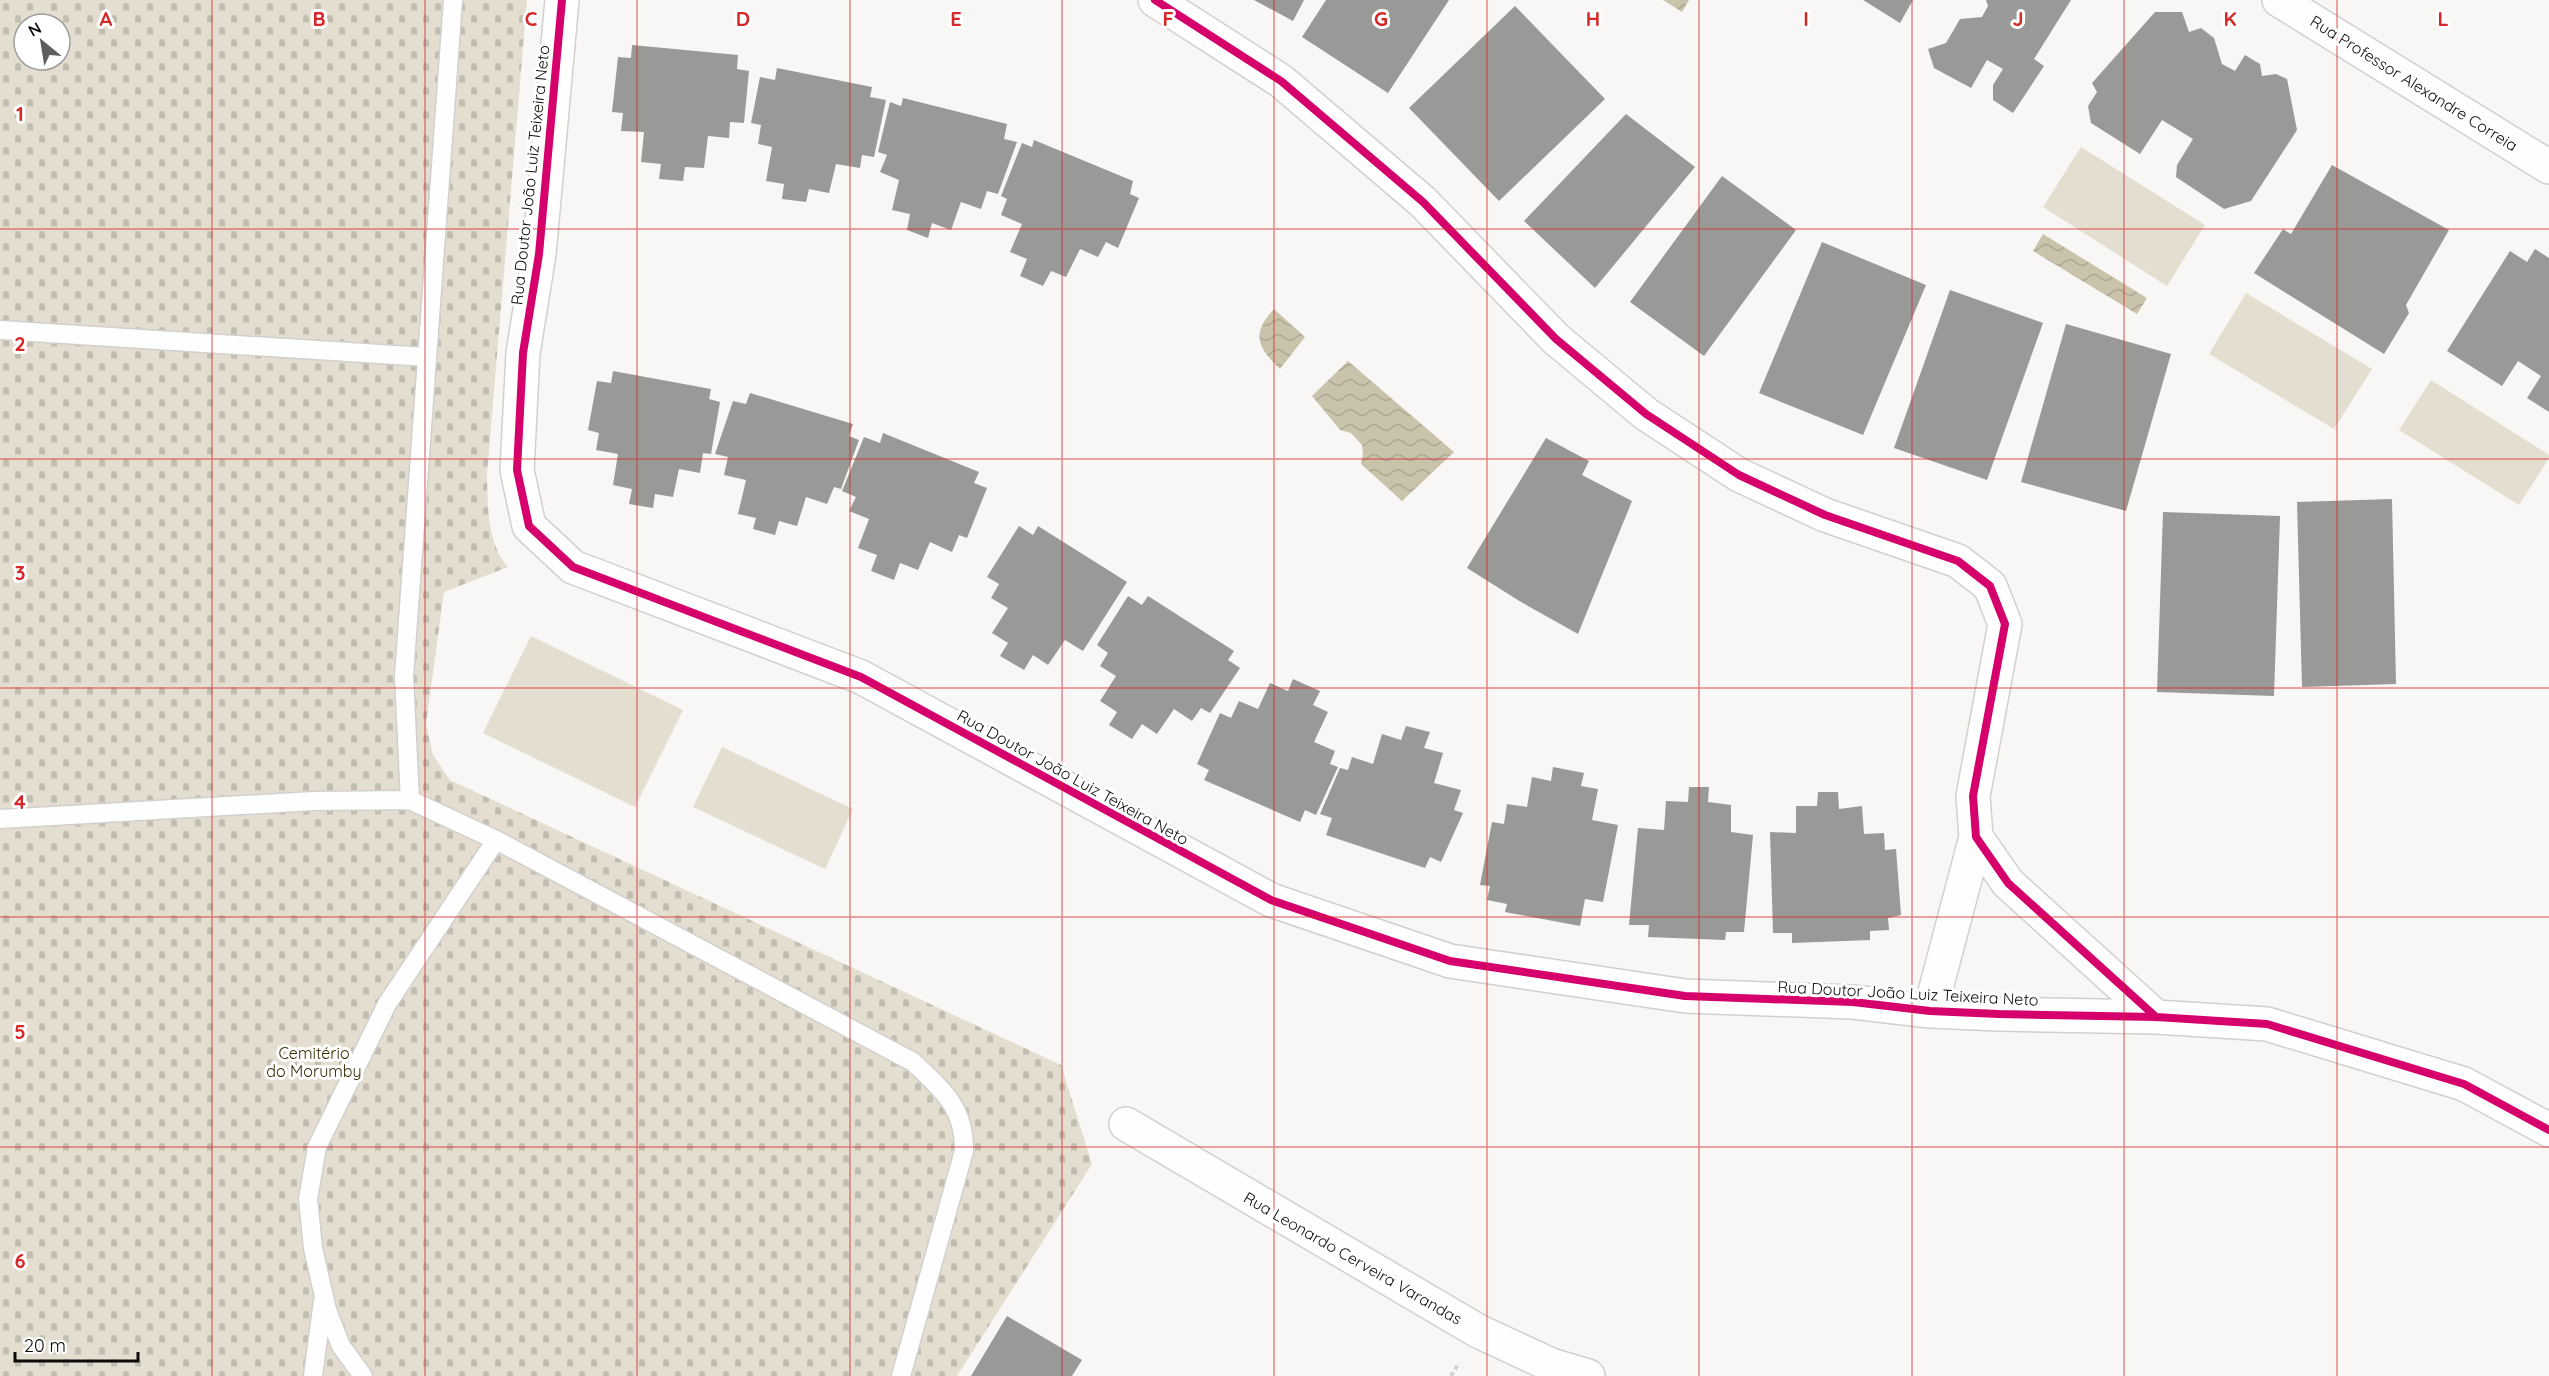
<svg xmlns="http://www.w3.org/2000/svg" width="2549" height="1376" viewBox="0 0 2549 1376" font-family="Quicksand,sans-serif">
  <style>
    .grass { fill: #e3decf }
    .cemetery { fill: url(#cemetery-stones); fill-rule: evenodd }
    .water { fill: url(#water-waves) }
    .building { fill: #999998 }
    .lines { fill: none; stroke-linecap: round; stroke-linejoin: round }
    .lane-casing { stroke: #d1d0ce; stroke-width: 21 }
    .street-casing { stroke: #d1d0ce; stroke-width: 36 }
    .path { stroke: #d3d3d2; stroke-width: 4; stroke-dasharray: 4.5 3; stroke-linecap: butt }
    .lane { stroke: #fefefe; stroke-width: 18 }
    .street { stroke: #fefefe; stroke-width: 33 }
    .cycleway-casing { stroke: #fff; stroke-width: 11 }
    .cycleway { stroke: #d6006c; stroke-width: 8 }
    .grid { fill: none; stroke: #d62828; stroke-width: 1.5; stroke-opacity: 0.55 }
    .labels { text-anchor: middle; dominant-baseline: central; stroke-width: 6; stroke-linejoin: round; paint-order: stroke }
    .street-label { font-size: 16px; fill: #0b0b0a; stroke: #fff }
    .park-label { font-size: 16px; fill: #392e03; stroke: #fff }
    .grid-label { font-size: 20px; text-anchor: middle; font-weight: bold; fill: #d62828; stroke: #fff; stroke-width: 6; stroke-linejoin: round; paint-order: stroke }
  </style>
  <defs>
    <pattern id="cemetery-stones" width="16" height="16" patternUnits="userSpaceOnUse" patternTransform="scale(1.5)"><rect width="16" height="16" fill="#e3decf"/><path d="M2 7V4a2 2 0 0 1 4 0v3zM10 15v-3a2 2 0 0 1 4 0v3z" fill="#c1bdb0"/></pattern>
    <pattern id="water-waves" width="16" height="10" patternUnits="userSpaceOnUse" patternTransform="scale(1.5)"><rect width="16" height="10" fill="#cac3ac"/><path d="M0 5q4-4 8 0t8 0" fill="none" stroke="#aca693"/></pattern>
  </defs>
  <rect width="100%" height="100%" fill="#f8f7f5"/>
  <path class="grass" d="M2081 147 2205 225 2167 286 2043 207Z
    M2246 293 2372 369 2334 429 2209 354Z
    M2431 380 2549 455V458L2519 505 2399 430Z
    M531 636 683 710 635 807 483 733Z
    M722 747 853 809 825 869 693 807Z"/>
  <path class="cemetery" d="M0 0H527L487 474C488 505 486 542 508 567L444 592 426 724 433 755 450 780 1061 1065 1092 1164 957 1376H0ZM24 24H60V60H24Z"/>
  <path class="water" d="M1663 0H1689L1682 12Z
    M2043 234 2147 298 2137 314 2033 251Z
    M1274 309 1305 337 1280 369C1257 347 1251 334 1274 309Z
    M1348 361 1454 452 1402 501 1361 464 1363 454 1362 445 1351 433 1340 430 1312 396Z"/>
  <path class="building" d="M1254 0H1304L1293 21Z
    M1326 0H1449L1388 93 1302 37Z
    M1863 0H1913L1900 23Z
    M1986 0H2071L2034 59 2044 66 2013 113 1993 100V85L2003 69 1987 60 1971 88 1934 68 1928 49 1946 43 1960 19 1982 17 1988 6Z
    M1515 6 1605 99 1499 201 1409 108Z
    M2155 12H2182L2189 32 2201 28 2214 38 2222 64 2235 71 2245 55 2260 64 2262 76 2276 74 2287 79 2297 130 2251 201 2224 209 2176 177 2177 165 2193 139 2162 120 2140 154 2091 123 2088 106 2097 92 2092 83Z
    M632 45 738 55 737 69 749 71 744 123 730 122 729 138 708 136 704 168 685 167 683 181 659 179 661 164 641 162 644 132 621 131 623 113 612 112 618 57 631 58Z
    M777 68 872 87 870 97 886 100 874 157 862 155 860 168 836 164 829 193 809 189 806 202 782 199 784 184 766 181 772 147 758 144 761 125 751 123 760 77 775 80Z
    M903 98 1007 124 1004 139 1017 142 998 194 987 191 981 209 961 202 951 230 932 223 928 238 907 230 910 214 892 210 899 180 880 172 887 155 878 152 890 102 901 106Z
    M1626 114 1695 167 1595 288 1524 221Z
    M1034 140 1133 181 1130 194 1139 198 1118 248 1106 242 1098 257 1080 249 1066 277 1051 271 1043 286 1020 276 1027 259 1010 252 1022 224 1001 215 1007 199 1001 196 1022 143 1032 147Z
    M2332 165 2449 230 2406 305 2409 313 2384 354 2254 273 2283 229 2291 234Z
    M1722 176 1796 230 1704 356 1630 302Z
    M1822 242 1926 285 1863 435 1759 393Z
    M2535 249 2549 258V412L2527 398 2541 376 2518 361 2502 386 2447 351 2510 251 2527 262Z
    M1950 290 2043 323 1987 480 1894 448Z
    M2066 324 2171 354 2126 511 2021 482Z
    M613 371 711 389 709 399 720 402 711 454 703 453 700 473 679 469 673 497 655 494 653 508 629 504 632 489 613 485 618 454 596 450 599 433 588 430 597 381 611 383Z
    M750 393 853 424 849 436 859 440 841 489 834 487 827 504 806 497 797 526 779 521 775 535 753 529 756 518 738 514 746 480 724 475 728 457 715 454 733 401 746 404Z
    M883 433 979 472 974 483 987 488 967 538 959 535 952 552 930 542 918 570 900 563 894 580 871 571 877 555 858 548 869 519 849 511 856 497 842 491 864 437 880 443Z
    M1546 438 1589 461 1582 475 1632 501 1578 634 1521 602 1467 568Z
    M2392 499 2396 684 2302 687 2297 502Z
    M2163 512 2280 516 2274 696 2157 692Z
    M1019 526 1033 535 1038 526 1127 582 1083 651 1065 640 1048 665 1033 655 1024 670 1000 656 1008 643 992 633 1008 608 991 598 999 584 987 577Z
    M1128 596 1142 605 1148 596 1234 651 1228 660 1240 668 1210 713 1201 708 1192 721 1174 709 1157 734 1142 724 1132 739 1109 725 1117 712 1100 701 1116 676 1100 666 1108 653 1097 645Z
    M1293 679 1320 691 1313 705 1328 712 1314 742 1335 751 1330 764 1338 767 1316 815 1305 810 1300 822 1204 780 1209 770 1197 764 1220 713 1231 718 1239 701 1258 709 1270 683 1288 691Z
    M1406 726 1430 732 1424 748 1443 753 1434 783 1461 790 1454 810 1463 813 1441 862 1430 857 1425 868 1326 835 1332 818 1320 814 1340 768 1348 770 1352 757 1373 764 1382 734 1401 740Z
    M1553 767 1584 773 1581 786 1598 789 1592 820 1618 825 1603 902 1585 899 1580 926 1505 912 1507 904 1487 900 1490 886 1480 885 1492 822 1504 824 1507 804 1527 807 1532 777 1551 781Z
    M1689 787H1709L1708 802 1731 805V832L1753 835 1744 932H1726L1725 940 1648 937 1649 925H1629L1638 828 1664 830 1666 801 1688 802Z
    M1818 792H1838L1839 809 1862 806 1864 834 1884 833 1885 850 1896 849 1901 915 1888 918 1889 930 1870 931V940L1792 943V933H1773L1770 832 1796 833V806H1817Z
    M1007 1316 1082 1360 1072 1376H971Z"/>
  <g class="lines">
    <g class="lane-casing">
      <path id="lane" d="M0 330 427 357
        M410 800 404 676 453 0
        M0 819 314 801 410 800 496 840 913 1062C942 1090 965 1107 964 1151L901 1376
        M313 1376 323 1301
        M363 1376 341 1346 327 1310 313 1248 308 1199 317 1147 387 1004 496 840"/>
    </g>
    <g class="street-casing">
      <path id="street" d="M562 0 539 254 523 353 517 470 529 526 573 567 861 677 1271 900 1450 961 1685 996 1853 1002 1930 1011 1999 1014 2156 1017 2267 1024 2464 1084 2549 1130
        M1155 0 1281 81 1423 202 1556 339 1646 414 1739 475 1825 515 1958 561 1990 586 2005 624 1973 796 1976 837 2008 883 2156 1017
        M2279 0 2549 167
        M1930 1011 1976 837
        M1126 1124 1478 1331 1551 1365 1588 1376"/>
    </g>
    <path class="path" d="M1451 1376 1459 1363"/>
    <use href="#lane" class="lane"/>
    <use href="#street" class="street"/>
    <g class="cycleway-casing">
      <path id="cycleway" d="M562 0 539 254 523 353 517 470 529 526 573 567 861 677 1271 900 1450 961 1685 996 1853 1002 1930 1011 1999 1014 2156 1017 2267 1024 2464 1084 2549 1130
        M1155 0 1281 81 1423 202 1556 339 1646 414 1739 475 1825 515 1958 561 1990 586 2005 624 1973 796 1976 837 2008 883 2156 1017"/>
    </g>
    <use href="#cycleway" class="cycleway"/>
  </g>
  <path class="grid" d="M212 0V1376M425 0V1376M637 0V1376M850 0V1376M1062 0V1376M1274 0V1376M1487 0V1376M1699 0V1376M1912 0V1376M2124 0V1376M2337 0V1376M0 229H2549M0 459H2549M0 688H2549M0 917H2549M0 1147H2549"/>
  <g class="labels">
    <g class="street-label">
      <text transform="translate(2414 83) rotate(32)">Rua Professor Alexandre Correia</text>
      <text transform="translate(530 175) rotate(-84)">Rua Doutor João Luiz Teixeira Neto</text>
      <text transform="translate(1073 777) rotate(29)">Rua Doutor João Luiz Teixeira Neto</text>
      <text transform="translate(1908 993) rotate(3)">Rua Doutor João Luiz Teixeira Neto</text>
      <text transform="translate(1353 1258) rotate(30)">Rua Leonardo Cerveira Varandas</text>
    </g>
    <g class="park-label">
      <text x="314" y="1053">Cemitério<tspan x="314" dy="18">do Morumby</tspan></text>
    </g>
  </g>
  <g class="grid-label">
    <text x="106" y="26">A</text>
    <text x="319" y="26">B</text>
    <text x="531" y="26">C</text>
    <text x="743" y="26">D</text>
    <text x="956" y="26">E</text>
    <text x="1168" y="26">F</text>
    <text x="1381" y="26">G</text>
    <text x="1593" y="26">H</text>
    <text x="1806" y="26">I</text>
    <text x="2018" y="26">J</text>
    <text x="2230" y="26">K</text>
    <text x="2443" y="26">L</text>
    <text x="20" y="121">1</text>
    <text x="20" y="351">2</text>
    <text x="20" y="580">3</text>
    <text x="20" y="809">4</text>
    <text x="20" y="1039">5</text>
    <text x="20" y="1268">6</text>
  </g>
  <g transform="translate(42 42) rotate(330)"><circle r="28" fill="#ffffff" stroke="#9d9d9d" stroke-width="1.5"/>
  <path d="M0-4.5L10 22L0 15L-10 22Z" fill="#5e5e5c"/>
  <text y="-9" font-size="16" font-weight="bold" text-anchor="middle" fill="#0b0b0a">N</text>
  </g>
  <path d="M15 1352v9h123v-9" fill="none" stroke="#0b0b0a" stroke-width="3"/>
  <text x="24" y="1352" font-size="18" fill="#0b0b0a" stroke="#ffffff" stroke-width="4.5" paint-order="stroke">20 m</text>
</svg>
